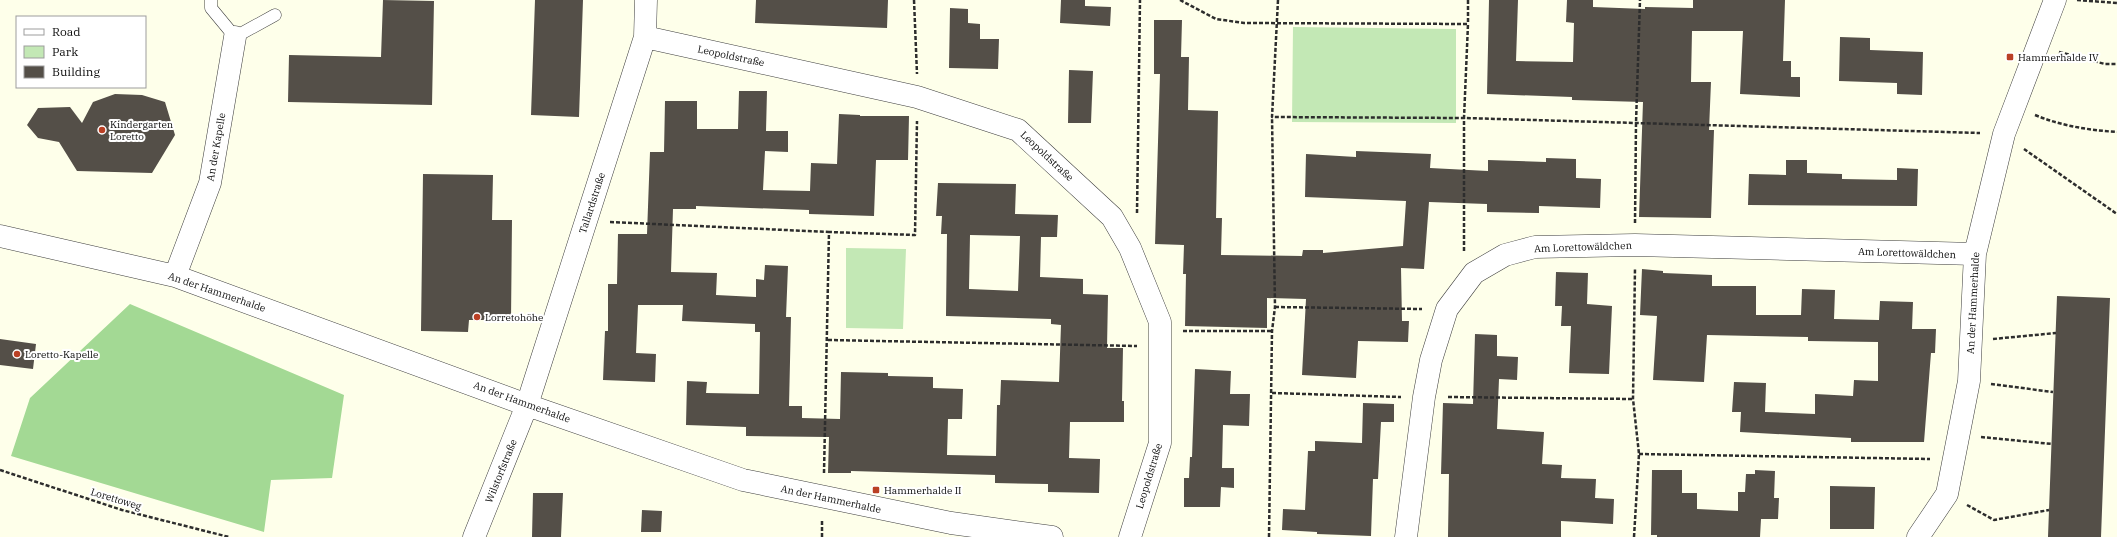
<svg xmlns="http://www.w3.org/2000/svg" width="2117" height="537" viewBox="0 0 2117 537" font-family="'IBM Plex Serif',serif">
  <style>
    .green { fill: #c3e8b5 }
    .forest { fill: #a3d994 }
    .building { fill: #544f48; fill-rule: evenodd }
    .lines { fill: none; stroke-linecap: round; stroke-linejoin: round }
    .service-casing { stroke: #3e3e3e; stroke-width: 13 }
    .minor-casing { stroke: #3e3e3e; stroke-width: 23 }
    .path { stroke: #2d2d2d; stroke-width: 2.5; stroke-dasharray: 4 2; stroke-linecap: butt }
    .service { stroke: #fff; stroke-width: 12 }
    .minor { stroke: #fff; stroke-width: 22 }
    .poi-dot { fill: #ba4025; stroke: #fff; stroke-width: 1.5 }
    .labels { text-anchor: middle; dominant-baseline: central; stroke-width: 4; stroke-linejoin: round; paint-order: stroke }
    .street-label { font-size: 10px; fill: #0b0b0b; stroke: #fff }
    .poi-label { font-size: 10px; fill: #0b0b0b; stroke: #fff; text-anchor: start }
  </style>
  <rect width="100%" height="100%" fill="#feffea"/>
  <path class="green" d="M1293 27 1456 29V123L1292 122Z
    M846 248 906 249 903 329 846 328Z"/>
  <path class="forest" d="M130 304 344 395 332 478 271 480 264 532 11 456 30 398Z"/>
  <path class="building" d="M383 0 434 1 432 105 288 102 289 55 381 57Z
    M535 0H583L579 117 531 115Z
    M756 0H888L887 28 755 23Z
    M1061 0H1085V6L1111 7 1110 26 1060 23Z
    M1489 0H1518L1516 61 1573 62 1574 23 1566 22 1567 0H1593V7L1645 9V7L1693 8V0H1785L1783 61H1791V77H1800V97L1740 94 1743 31H1692L1691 82H1711L1709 130H1714L1711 218 1639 217 1643 102 1572 100V97L1487 94Z
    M950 8 968 9V23L980 24V39H999L998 69 949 68Z
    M1154 20H1182L1181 57H1189L1188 110 1218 111 1216 218H1222L1221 255 1302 256 1303 250H1323V253L1403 246 1406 201 1305 197 1306 154 1356 157V151L1431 154 1430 168 1488 171V160L1546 162V158L1576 159V178L1601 179 1600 208 1539 206V213L1487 212V204L1429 202 1424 269 1401 268 1402 321H1409L1408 342 1358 341 1356 378 1302 375 1306 299 1267 298V328L1185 326 1186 274H1183L1184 245 1155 244 1160 74H1154Z
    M1840 37 1870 38V50L1923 52 1922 95 1897 94V83L1839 81Z
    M1069 70 1093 71 1091 123H1068Z
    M739 91H767L766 131H788V152L765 151 763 190 810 191 811 163 837 164 839 114 860 115V116H909L908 160H876L874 216 809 214V210L696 206V209H673L671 272 717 273 716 295 756 297V279L764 280 765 265 788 266 786 317H791L789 406H802V418L840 419 841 372 888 373V376L933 377V388L963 389 962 419H948L947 455 996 456 997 405H1000L1001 380 1059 382 1061 325 1051 324V319L946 316 947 234H941L942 216H936L938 183 1016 184 1015 214 1058 215 1057 237H1041L1040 277 1083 279V294L1108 295 1107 348H1123L1122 401H1124V422H1070L1069 458 1100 459 1099 493 1048 492V484L995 483V475L851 471V473H828L829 437 746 436V427L686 425 687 381 707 382 706 393 759 394 760 332H755V324L682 321 683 305H638L636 353 656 354 655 382 603 380 605 331H608V284H617L618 234H647L650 152H664L665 101H697V129H738ZM970 235 1020 236 1018 291 969 289Z
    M115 94 142 95 165 102 175 135 152 173 77 171 59 142 38 138 27 125 38 108 70 107 82 123 93 102Z
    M1786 160H1807V173L1842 174V179L1897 180V168L1918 169 1917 206 1748 205 1749 174 1786 175Z
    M423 174 493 175 492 220H512L511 320H469L468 332 421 331Z
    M1642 269 1663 271V273L1712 275V286H1756V315H1801L1802 289 1835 290 1834 319 1879 320 1880 301 1913 302 1912 329H1936L1935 353H1931L1924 442H1851V438L1740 432 1741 412H1732L1734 382 1766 383 1765 412 1815 414V394L1853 396 1854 380 1878 381V342L1808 341V337L1707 335 1704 382 1653 380 1657 316 1640 315Z
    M1556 272 1588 273 1587 304 1612 306 1609 374 1569 373 1571 326H1561L1562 306H1555Z
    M2057 296 2110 298 2101 537H2048Z
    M1475 334 1497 335V356L1518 357 1517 380 1499 379 1497 429 1544 432 1542 464 1562 465 1561 478 1596 479 1595 498 1614 499 1613 524 1561 521V537H1448L1449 474H1441L1443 403 1473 404Z
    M0 339 36 344 33 369 0 365Z
    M1195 369 1231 371 1230 394H1250L1249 426 1223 425 1222 468H1234V488L1221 487 1220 507H1184V478H1189L1190 457H1192Z
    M1363 403 1394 404V422H1381L1378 479H1373L1371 536 1317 534V532L1282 530 1283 509 1305 510 1308 451H1315V441L1362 443Z
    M1652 470H1682V493H1697V509L1738 511V492H1745L1746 474H1755V470L1775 471 1774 498H1779L1778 519H1761L1760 537H1657V535H1651Z
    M1830 486 1875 487 1874 529H1830Z
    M533 493H563L561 537H532Z
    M642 510 662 511 661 532H641Z"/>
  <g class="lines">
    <g class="service-casing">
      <path id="service" d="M211 0V8L235 37 275 15"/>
    </g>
    <g class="minor-casing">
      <path id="minor" d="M645 37 917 97 1018 130 1112 217 1130 248 1160 322V443L1130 537
        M0 236 175 276 527 405 743 480 951 523 1052 537
        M175 276 210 183 235 37
        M474 537 527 405 645 37 646 0
        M1406 537 1424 397 1431 360 1447 309 1474 273 1505 255 1535 247 1635 245 1975 254
        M1918 537 1947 494 1969 381 1975 254 2004 134 2055 0"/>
    </g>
    <path class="path" d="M914 0 917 74
      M1180 0 1216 19 1244 23 1468 24 1464 118V252
      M1278 0 1272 117 1464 118 1980 133
      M1468 0V24
      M2077 0 2117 3
      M2059 52 2105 64H2117
      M2035 115C2062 126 2088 130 2117 132
      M2024 149 2117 214
      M1137 213 1140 0
      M610 222 829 232
      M1635 223 1636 123 1640 0
      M1275 307 1422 309
      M1183 331H1272
      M1993 339 2056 333
      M828 340 1137 346
      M1991 384 2053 392
      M1272 393 1401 397
      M1448 397 1633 399
      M1981 437 2052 444
      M1639 454 1930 459
      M0 470 122 510 229 537
      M824 473 829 232 915 235 917 121
      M1967 505 1994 520 2049 510
      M822 537V520
      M1269 537 1272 331 1275 307 1272 117
      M1634 537 1639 454 1633 399 1635 268"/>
    <use href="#service" class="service"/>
    <use href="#minor" class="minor"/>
  </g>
  <g class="poi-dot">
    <rect x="2006" y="53" width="8" height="8" rx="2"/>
    <circle cx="102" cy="130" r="4"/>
    <circle cx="477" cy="317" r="4"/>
    <circle cx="17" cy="354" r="4"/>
    <rect x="872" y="486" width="8" height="8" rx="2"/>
  </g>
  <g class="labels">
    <g class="street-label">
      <text transform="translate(731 56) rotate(12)">Leopoldstraße</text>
      <text transform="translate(216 147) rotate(-80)">An der Kapelle</text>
      <text transform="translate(1047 156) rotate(43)">Leopoldstraße</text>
      <text transform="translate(592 203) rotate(-72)">Tallardstraße</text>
      <text transform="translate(1583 247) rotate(-2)">Am Lorettowäldchen</text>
      <text transform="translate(1907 253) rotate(2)">Am Lorettowäldchen</text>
      <text transform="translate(217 292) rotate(19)">An der Hammerhalde</text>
      <text transform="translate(1973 303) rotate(-87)">An der Hammerhalde</text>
      <text transform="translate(522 402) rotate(20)">An der Hammerhalde</text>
      <text transform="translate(501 471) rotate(-68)">Wilstorfstraße</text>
      <text transform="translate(1149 476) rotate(-73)">Leopoldstraße</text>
      <text transform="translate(116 499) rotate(17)">Lorettoweg</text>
      <text transform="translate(831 499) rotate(12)">An der Hammerhalde</text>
    </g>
    <g class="poi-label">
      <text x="2018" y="57">Hammerhalde IV</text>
      <text x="110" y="124">Kindergarten<tspan x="110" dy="12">Loretto</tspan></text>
      <text x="485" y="317">Lorretohöhe</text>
      <text x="25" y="354">Loretto-Kapelle</text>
      <text x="884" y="490">Hammerhalde II</text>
    </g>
  </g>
  <rect x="16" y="16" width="130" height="72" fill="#ffffff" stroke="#9d9d9d"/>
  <rect x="24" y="29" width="20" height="6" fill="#ffffff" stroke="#9d9d9d"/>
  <text x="52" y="36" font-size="12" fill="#0b0b0b">Road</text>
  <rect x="24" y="46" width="20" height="12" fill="#c3e8b5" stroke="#9d9d9d"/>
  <text x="52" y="56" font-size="12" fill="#0b0b0b">Park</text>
  <rect x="24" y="66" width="20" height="12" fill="#544f48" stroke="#9d9d9d"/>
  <text x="52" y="76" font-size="12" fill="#0b0b0b">Building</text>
</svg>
